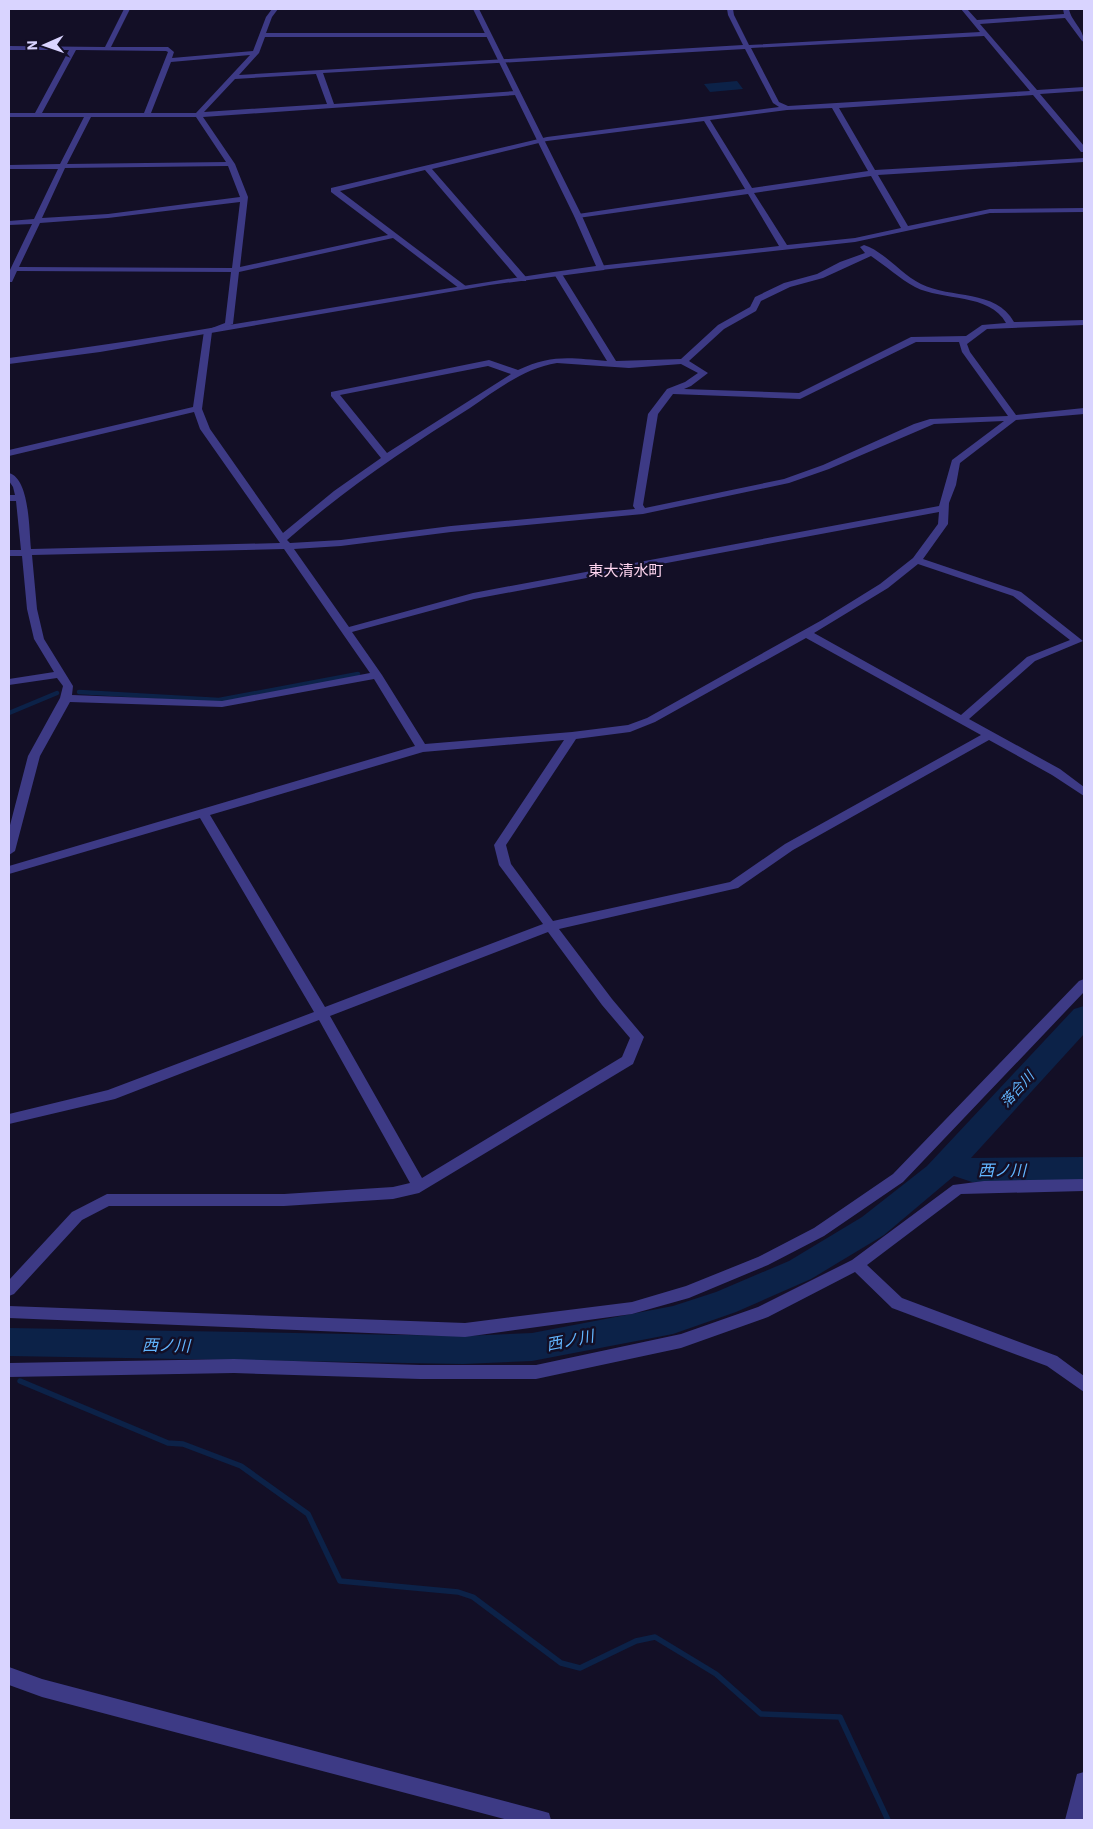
<svg xmlns="http://www.w3.org/2000/svg" width="1093" height="1829" viewBox="0 0 1093 1829" font-family="'IBM Plex Sans','Noto Sans JP',sans-serif">
  <style>
    .water { fill: #0c2248 }
    .lines { fill: none; stroke-linecap: round; stroke-linejoin: round }
    .stream-far1 { stroke: #0c2248; stroke-width: 4.5 }
    .stream { stroke: #0c2248; stroke-width: 5.5 }
    .river { fill: #0c2248; fill-rule: evenodd }
    .minor { fill: #3d3a85; fill-rule: evenodd }
    .tertiary { fill: #3d3a85; fill-rule: evenodd }
    .labels { text-anchor: middle; dominant-baseline: central; stroke-width: 5; stroke-linejoin: round; paint-order: stroke }
    .water-label { font-size: 14px; font-style: italic; fill: #62b6ff; stroke: #130f26 }
    .quarter-label { font-size: 15px; fill: #ffd6f0; stroke: #130f26 }
    .near-water-label { font-size: 16px; font-style: italic; fill: #62b6ff; stroke: #130f26 }
  </style>
  <rect width="100%" height="100%" fill="#130f26"/>
  <path class="water" d="M737 81 743 89 710 92 704 84Z"/>
  <g class="lines">
    <path class="stream-far1" d="M79 692 219 700 358 674
      M9 713 57 693"/>
    <path class="stream" d="M20 1381 168 1443 183 1444 241 1466 308 1514 340 1581 458 1592 473 1597 561 1663 580 1668 636 1641 655 1637 716 1674 761 1714 840 1717 888 1820"/>
    <path class="river" d="M1084 1006V1034L971 1158 1084 1157V1181L972 1182 954 1176 884 1235 811 1279 736 1312 673 1334 532 1361 463 1364 9 1356V1328L463 1336 532 1333 673 1306 716 1292 789 1261 862 1217 927 1166 1074 1009Z"/>
    <path class="minor" d="M124 9H130L111 47H168L174 52 172 58 253 51 266 17 272 9H278L272 17 266 33H488L491 35 488 37H265L259 53 239 75 743 45 728 15 727 9H733L734 15 749 45 980 32 961 9H967L977 20 1064 14 1063 9H1069C1071 21 1084 29 1084 42L1082 41 1065 18 980 24 1037 90 1084 87V91L1040 94 1084 146V152H1081L1033 95 839 108 875 170 1084 158V162L878 175 908 226 990 209 1084 208V212L990 213 855 242 601 270H598V266L779 246 748 194 578 218 574 216 578 214 745 189 704 121 547 141 432 169 526 277V281H520L425 170 340 191 467 287 460 289 393 238 239 272 233 324 212 332 202 409 210 429 283 533 334 491 381 458 331 396V392L489 360 518 370C552 354 571 358 607 361L554 274 555 272 562 274 616 361 681 359 718 325 750 307 755 297 784 283 817 274 840 262 865 253 860 247 864 245C885 252 901 274 921 284 951 299 996 289 1014 322L1084 320V325L987 329 967 344 970 352 1016 415 1084 408V414L1016 420 960 463 956 485 949 503 948 524 923 559 1021 592 1083 641 1035 661 969 719 1060 769 1084 787V796L1052 775 989 740 793 850 738 888 559 929 612 999 644 1037 633 1064 419 1193 393 1199 284 1206H109L82 1220 14 1294 9 1296V1280L72 1212 107 1194H284L393 1187 410 1183 319 1020 115 1099 9 1124V1114L108 1090 314 1012 200 818 9 874V866L415 746 374 679 222 707 70 702 40 756 15 851 9 855V829L28 756 60 698 63 686 57 678 9 685V679L54 672 34 639 27 609 22 556H9V550H21L16 501H9V495H15L13 487 9 481V473C30 479 29 531 31 549L280 543 200 429 194 412 9 456V450L193 407 204 331 225 323 231 272 17 271 12 282H9V272L32 224 9 225V221L34 219 58 169H9V165L60 164 84 117H9V113H35L69 50H9V46L105 47ZM984 36 1030 91 788 106 779 102 751 48ZM745 49 773 103 779 107 547 137 331 188V192L388 235 240 267 248 197 235 164 203 117 516 95 519 93 516 91 334 104 323 73ZM76 50 166 51 168 52 144 113H42ZM250 55 196 113H151L171 62ZM316 74 327 104 204 112 235 79ZM832 108 868 171 752 188 710 120 787 110ZM91 117H196L226 162 67 164ZM228 166 240 197 108 214 42 218 65 168ZM871 176 901 228 855 238 787 245 754 193ZM240 202 232 268 19 267 40 223 108 218ZM871 256C886 266 900 279 915 287 942 301 990 293 1006 323L982 325 966 336 911 337 799 393 684 389 691 386 708 373 689 361 724 329 756 311 761 301 790 287 823 278ZM916 342H959L962 352 1008 416 930 419 914 424 823 465 784 479 645 508 643 505 658 414 673 394 800 399ZM557 363 629 368 681 364 698 373 685 382 667 389 648 414 633 506 635 509 451 526 341 540 290 543 287 540C344 490 406 448 470 408 497 390 524 368 557 363ZM488 366 511 374 387 453 340 395ZM1004 421 952 460 939 506 473 593 349 627 294 549 341 546 451 532 643 514 789 483 829 469 934 424ZM939 512 938 524 913 558 880 584 822 620 647 718 628 725 572 732 425 744 382 675 352 632 474 599ZM284 549 370 673 222 701 72 695 73 686 44 639 37 609 32 555ZM918 564 1013 596 1070 640 1027 657 961 715 814 633 888 588ZM806 638 981 735 785 844 730 882 553 921 511 864 506 845 576 739 630 732 655 722ZM564 740 494 845 499 865 543 924 325 1007 210 815 423 752ZM548 932 602 1005 630 1038 622 1057 422 1178 330 1016Z
      M1084 979V992L903 1182 824 1236 768 1265 689 1298 632 1314 465 1337 9 1318V1306L465 1323 632 1302 686 1286 758 1257 814 1228 893 1174 1079 981Z
      M1084 1179V1191L961 1194 867 1265 902 1298 1057 1356 1084 1376V1392L1047 1366 892 1308 855 1272 768 1317 681 1348 536 1379H420L234 1373 9 1377V1363L234 1359 420 1365H536L681 1334 758 1307 852 1260 953 1185 984 1181Z
      M9 1667 42 1679 542 1811 549 1813 551 1820H508L42 1697 9 1685Z
      M1084 1772 1083 1820H1065L1077 1774Z"/>
    <path class="tertiary" d="M473 9H479L582 216 605 268 604 270 490 285 100 352 9 364V358C205 333 400 293 596 266L574 216Z"/>
  </g>
  <g class="labels">
    <g class="water-label">
      <text transform="translate(1017 1089) rotate(-48)">落合川</text>
    </g>
    <g class="quarter-label">
      <text x="626" y="570">東大清水町</text>
    </g>
    <g class="near-water-label">
      <text x="1002" y="1170">西ノ川</text>
      <text transform="translate(570 1340) rotate(-11)">西ノ川</text>
      <text transform="translate(166 1345) rotate(1)">西ノ川</text>
    </g>
  </g>
  <rect width="1093" height="1829" fill="none" stroke="#d9d4ff" stroke-width="20"/>
  <g transform="translate(45 45) rotate(268)" stroke="#130f26" stroke-width="4" paint-order="stroke">
  <path d="M0-4L9 19L0 12L-9 19Z" fill="#d9d4ff"/>
  <text y="-8" font-size="14" font-weight="bold" text-anchor="middle" fill="#d9d4ff">N</text>
  </g>
</svg>
